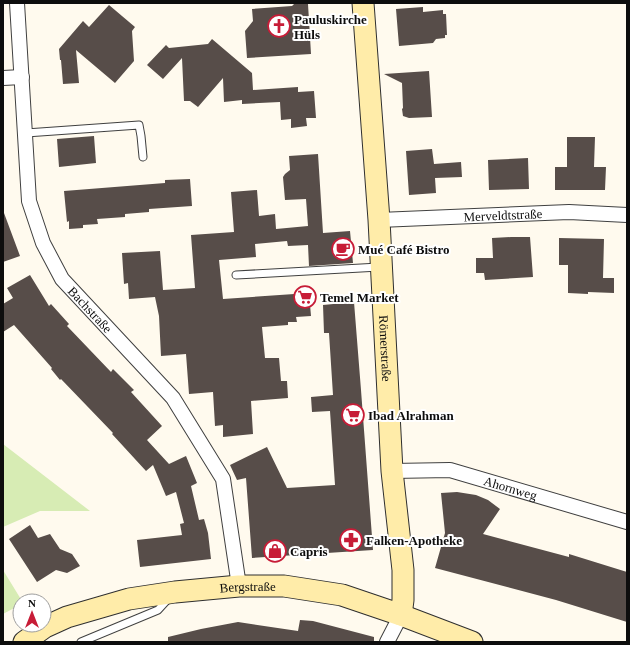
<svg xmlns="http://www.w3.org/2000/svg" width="630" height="645" viewBox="0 0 630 645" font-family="'Times New Roman',serif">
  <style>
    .green { fill: #d7ecb4 }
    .building { fill: #574d49 }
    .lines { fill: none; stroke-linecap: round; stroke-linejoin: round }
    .lane-casing { stroke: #404040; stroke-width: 9 }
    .street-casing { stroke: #404040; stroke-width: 16 }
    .secondary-casing { stroke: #2f2f2f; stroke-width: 23 }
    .lane { stroke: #fff; stroke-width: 7 }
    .street { stroke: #fff; stroke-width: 14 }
    .secondary { stroke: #ffeca9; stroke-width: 21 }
    .labels { text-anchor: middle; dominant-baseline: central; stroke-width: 4; stroke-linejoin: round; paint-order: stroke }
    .poi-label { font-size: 13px; font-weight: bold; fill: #0d0d0d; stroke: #fff; text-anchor: start }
    .street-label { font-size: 13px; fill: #0d0d0d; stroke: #fff }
  </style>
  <rect width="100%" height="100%" fill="#fffaee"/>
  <path class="green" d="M3 444 90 511H40L3 527Z
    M3 570 22 601H20V605L3 614Z"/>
  <path class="building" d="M295 3H306V4H308L311 54 247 58 245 31 253 21 252 9 292 6Z
    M109 5 135 27 132 31 134 61 115 83 76 50 79 83 63 84 61 60H60L59 49 83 21 89 27Z
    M423 7V12L443 10V14H446L447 35H445V38L436 39 433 43 399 46 396 9Z
    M212 39 252 73 253 90 298 87V92L314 91 316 118H306L307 126 291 128V119L281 120 280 102 242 104V100L224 102 223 78 198 107 190 101H184L182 58 163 79 147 65 166 45 169 48 208 44Z
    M429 71 432 117 409 118 403 116 402 109 403 108 402 83 384 74Z
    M94 136 96 163 59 167 57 139Z
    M567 137H595L594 167H606L605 190H555V167H567Z
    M432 149 434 164 461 162 462 177 435 178 436 193 409 195 406 151Z
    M318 154 323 233 350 231 353 263 309 266 308 245 288 246 287 241 255 244 256 257 219 260 223 299 309 293 311 316 296 317 297 322H288V325L262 327 265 358H279L281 381H287L288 398 251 401 253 434 223 437V425L215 426 213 392 189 394 186 354 161 356 159 316 155 297 129 299 128 283 124 284 122 253 160 251 163 290 195 288 191 235 234 232 231 192 257 190 259 216 275 214 276 229 308 226 306 199 285 200 283 177 285 174 290 170 289 156Z
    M528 158 529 189 489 190 488 160Z
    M190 179 192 206 149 209V212L125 214V217L97 219 98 224 83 225V228L69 229V221L67 222 64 191 165 183V180Z
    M4 213 20 256 3 262V214Z
    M511 237H530L533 277 485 280 484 273H476V258H493L492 238Z
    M559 238 604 239 603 278H614V293L588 292V294L568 293V265H559Z
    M30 275 49 306 51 304 69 324 67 326 111 372 113 369 134 390 131 392 162 426 147 440 169 464 186 456 197 483 191 486 199 520 204 519 208 533 211 559 140 567 137 540 182 535 180 524 184 523 176 492 166 496 153 465 146 471 112 434 113 433 61 379 60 380 51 369 52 368 14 325 3 332V304L13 298 7 288Z
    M354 302 361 390 373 550 252 558 246 478 237 480 230 465 267 447 287 488 335 485 330 411 312 412 311 397 333 395 329 333H324L323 305Z
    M457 492 476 495 488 500 500 509 483 534 569 557V554L627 572V622L556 600 435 568 445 533 441 493Z
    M30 525 38 538 50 534 60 549 72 554 80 566 67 573 56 570 37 582 9 539Z
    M300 620 313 621 374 637V642H168V637L201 629 238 622 298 631Z"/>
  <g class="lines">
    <g class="lane-casing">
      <path id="lane" d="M26 133 139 125 141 136 143 157
        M236 275 379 267
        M81 642 158 610 169 598"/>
    </g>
    <g class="street-casing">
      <g id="street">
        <path id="s1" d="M17 3 29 201 43 243 62 279 173 398 223 479 239 586"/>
        <path d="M3 78 22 77"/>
        <path id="s2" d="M379 220 569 212 627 215"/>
        <path id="s3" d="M392 471 450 470 627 522"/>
        <path d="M387 642 401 615"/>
      </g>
    </g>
    <g class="secondary-casing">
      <g id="secondary">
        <path id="s4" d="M363 3 379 220 392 471 403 570V600L401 615"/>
        <path id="s5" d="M24 642 45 627 67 617 129 599 175 592 239 586H284L342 595 401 615 472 642"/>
      </g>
    </g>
    <use href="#lane" class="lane"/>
    <use href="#street" class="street"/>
    <use href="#secondary" class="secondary"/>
  </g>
  <defs>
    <g id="church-ring" transform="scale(1.15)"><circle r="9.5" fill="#fff" stroke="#c71c37" stroke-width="1.5"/><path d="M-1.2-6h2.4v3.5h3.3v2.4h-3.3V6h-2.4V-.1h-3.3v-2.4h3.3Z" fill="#c71c37"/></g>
    <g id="cafe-ring" transform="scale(1.15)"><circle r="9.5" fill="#fff" stroke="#c71c37" stroke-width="1.5"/><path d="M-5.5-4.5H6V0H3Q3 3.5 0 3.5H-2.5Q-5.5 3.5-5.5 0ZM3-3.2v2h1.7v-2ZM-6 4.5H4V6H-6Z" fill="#c71c37"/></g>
    <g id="supermarket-ring" transform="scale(1.15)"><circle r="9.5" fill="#fff" stroke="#c71c37" stroke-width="1.5"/><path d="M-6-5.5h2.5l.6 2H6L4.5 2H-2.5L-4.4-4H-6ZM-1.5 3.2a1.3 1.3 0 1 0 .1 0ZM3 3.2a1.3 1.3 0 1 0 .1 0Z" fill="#c71c37"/></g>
    <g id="pharmacy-ring" transform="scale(1.15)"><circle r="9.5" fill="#fff" stroke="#c71c37" stroke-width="1.5"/><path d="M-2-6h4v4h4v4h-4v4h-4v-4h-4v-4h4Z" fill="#c71c37"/></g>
    <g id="shop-ring" transform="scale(1.15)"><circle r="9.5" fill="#fff" stroke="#c71c37" stroke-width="1.5"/><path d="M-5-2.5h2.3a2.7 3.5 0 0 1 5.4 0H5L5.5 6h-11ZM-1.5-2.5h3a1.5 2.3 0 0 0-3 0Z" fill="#c71c37"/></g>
  </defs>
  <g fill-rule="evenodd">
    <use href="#church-ring" x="279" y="26"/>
    <use href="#cafe-ring" x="343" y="249"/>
    <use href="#supermarket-ring" x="305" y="297"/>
    <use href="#supermarket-ring" x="353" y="415"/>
    <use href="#pharmacy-ring" x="351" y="540"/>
    <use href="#shop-ring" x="275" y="551"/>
  </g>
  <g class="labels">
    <g class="poi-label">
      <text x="294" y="19">Pauluskirche<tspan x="294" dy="15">Hüls</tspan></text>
      <text x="358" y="249">Mué Café Bistro</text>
      <text x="320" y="297">Temel Market</text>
      <text x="368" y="415">Ibad Alrahman</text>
      <text x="366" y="540">Falken-Apotheke</text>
      <text x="290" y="551">Capris</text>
    </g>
    <g class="street-label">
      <text stroke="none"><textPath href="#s2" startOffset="124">Merveldtstraße</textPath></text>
      <text stroke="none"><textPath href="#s1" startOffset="325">Bachstraße</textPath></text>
      <text stroke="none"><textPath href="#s4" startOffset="346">Römerstraße</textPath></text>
      <text stroke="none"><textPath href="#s3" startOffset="121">Ahornweg</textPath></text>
      <text stroke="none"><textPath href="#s5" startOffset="234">Bergstraße</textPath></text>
    </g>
  </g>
  <rect width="630" height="645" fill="none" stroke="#0d0d0d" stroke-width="8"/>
  <g transform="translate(32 613)"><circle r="19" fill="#ffffff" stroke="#9e9e9e"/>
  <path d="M0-3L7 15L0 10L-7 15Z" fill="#c71c37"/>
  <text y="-6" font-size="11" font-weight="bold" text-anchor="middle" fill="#0d0d0d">N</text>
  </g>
</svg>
